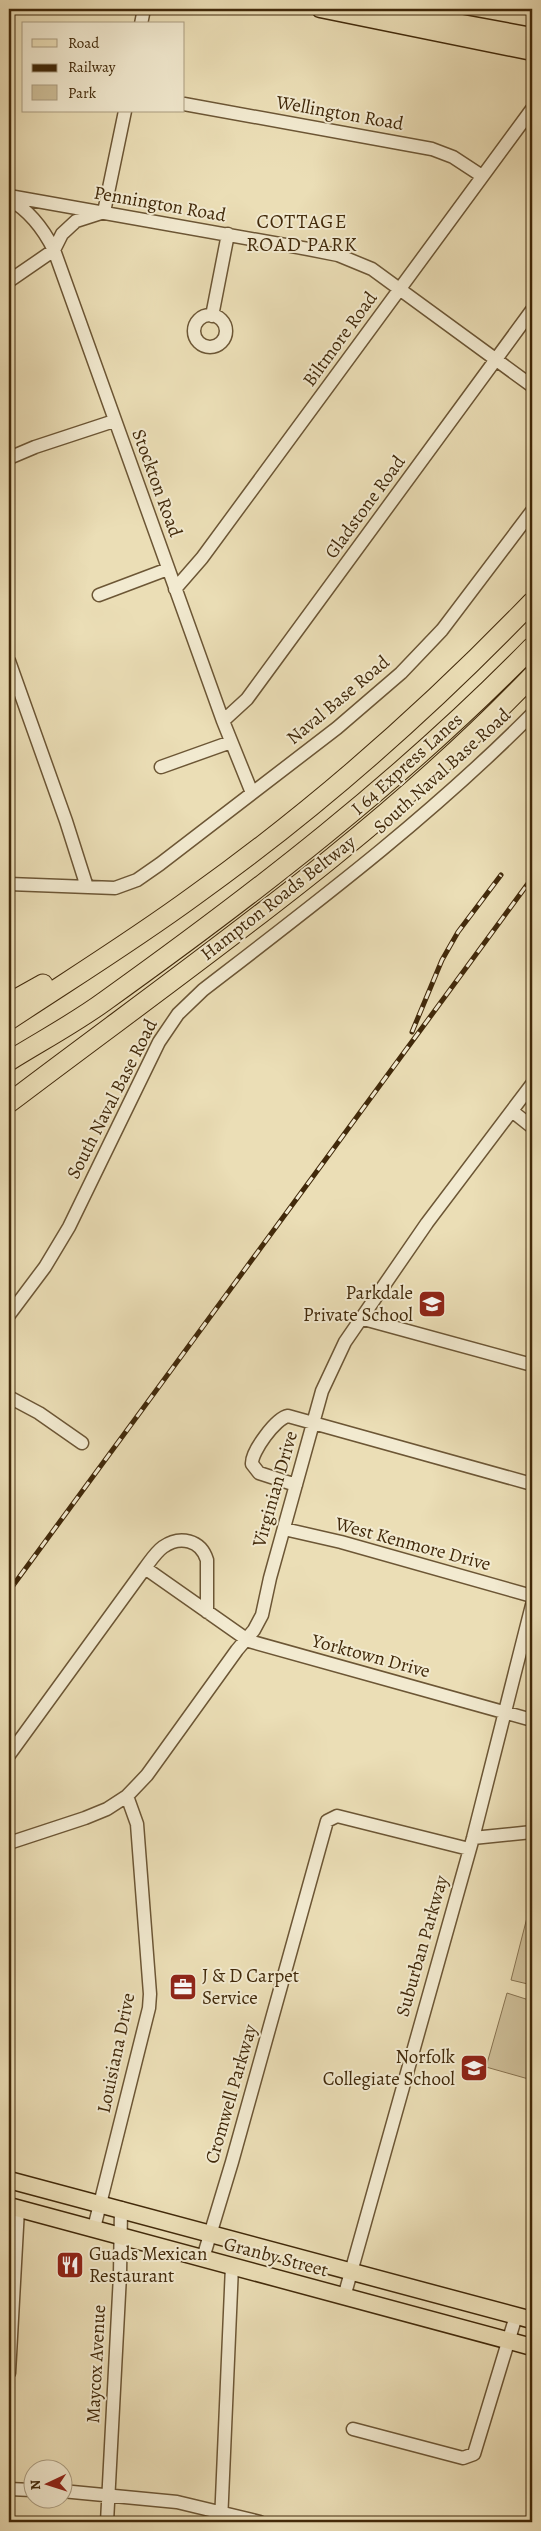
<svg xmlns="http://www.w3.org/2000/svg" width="541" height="2531" viewBox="0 0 541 2531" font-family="Alegreya,serif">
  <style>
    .green { fill: #cebf99; stroke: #887452 }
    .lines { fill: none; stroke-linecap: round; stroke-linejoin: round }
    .minor-casing { stroke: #6c5635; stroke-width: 15 }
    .major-casing { stroke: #41290a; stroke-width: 19 }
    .highway-casing { stroke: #41290a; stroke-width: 21 }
    .minor { stroke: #f2ead0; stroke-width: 12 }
    .major { stroke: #ebdeb6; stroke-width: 16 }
    .highway { stroke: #ebdeb6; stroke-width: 19 }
    .rail-casing { stroke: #41290a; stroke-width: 5 }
    .rail { stroke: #f2ead0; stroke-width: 3; stroke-dasharray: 9; stroke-linecap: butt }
    .labels { text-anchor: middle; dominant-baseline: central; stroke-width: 4; stroke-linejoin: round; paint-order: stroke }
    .street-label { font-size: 19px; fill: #41290a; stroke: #f2ead0 }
    .poi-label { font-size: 19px; fill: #41290a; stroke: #f2ead0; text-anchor: end }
    .neighbourhood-label { font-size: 20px; letter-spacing: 1px; fill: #41290a; stroke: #f2ead0 }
  </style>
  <rect width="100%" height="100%" fill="#ebdeb6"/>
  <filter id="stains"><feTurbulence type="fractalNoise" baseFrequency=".004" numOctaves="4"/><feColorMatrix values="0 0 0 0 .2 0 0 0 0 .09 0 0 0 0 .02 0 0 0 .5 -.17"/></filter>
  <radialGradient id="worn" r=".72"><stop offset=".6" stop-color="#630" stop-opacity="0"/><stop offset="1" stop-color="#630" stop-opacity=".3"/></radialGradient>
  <path class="green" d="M532 1898V1985L511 1980Z
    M507 1993 532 2001V2080L486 2067Z"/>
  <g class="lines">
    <g class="minor-casing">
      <path id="minor" d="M141 24 144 9
        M184 104 432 149 453 157 482 176
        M9 196 308 249 338 255 372 269 532 386
        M9 199C30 211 43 228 54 250L223 721 252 793
        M9 281 54 250 62 234 76 221 104 212 125 111
        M194 331a16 16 0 1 1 32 0a16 16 0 1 1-32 0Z
        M212 316 228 234
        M9 458 35 447 114 421
        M175 589 202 558 532 109
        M99 595 168 569
        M9 661 66 821 87 887
        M223 721 247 699 532 310
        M161 767 231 742
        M9 884 115 888 137 880 160 864 337 728 401 673 442 630 532 511
        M512 1111 532 1127
        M9 1315 45 1267 69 1227 159 1042 178 1014 203 990C316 903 431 816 532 714
        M360 1318 532 1365
        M9 1397 39 1413 82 1443
        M296 1485 259 1473 252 1464C251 1452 276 1418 288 1416L532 1484
        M284 1529 341 1542 532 1596
        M145 1568 249 1641 532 1720
        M9 1755 145 1568C151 1560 156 1552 163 1547 180 1535 201 1540 207 1560V1612
        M473 1838 532 1832
        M9 1843 85 1818 107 1809 127 1796 147 1775 237 1650 254 1630 262 1615 270 1578 322 1391 345 1342 427 1223 532 1084
        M94 2228 149 2008 150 1994 137 1824 127 1796
        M203 2258 232 2162 327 1821 337 1816 469 1849
        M344 2297 473 1838 532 1605
        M9 2373 18 2209
        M353 2429 463 2458 474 2454 516 2316
        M9 2489 32 2490
        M62 2491 177 2502 260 2522
        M107 2522 120 2275 121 2208
        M221 2522 232 2266"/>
    </g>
    <g class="major-casing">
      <path id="major" d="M320 9 532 52
        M386 9 532 36
        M9 2180 532 2320
        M9 2206 532 2347"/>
    </g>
    <g class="highway-casing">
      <path id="highway" d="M9 1003 43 984
        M9 1020C71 979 134 940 194 896 316 809 428 710 532 602
        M9 1061C41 1041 75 1023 105 1001 256 893 402 780 532 647
        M9 1103C188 967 376 839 532 676"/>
    </g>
    <use href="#minor" class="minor"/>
    <use href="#major" class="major"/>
    <use href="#highway" class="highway"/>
    <g class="rail-casing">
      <path id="rail" d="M412 1032 442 960 458 932 501 875
        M9 1591 532 878"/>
    </g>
    <use href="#rail" class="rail"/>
  </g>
  <defs>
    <g id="school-square" transform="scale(1.4375)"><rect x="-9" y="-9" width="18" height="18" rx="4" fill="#8f2418" stroke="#f2ead0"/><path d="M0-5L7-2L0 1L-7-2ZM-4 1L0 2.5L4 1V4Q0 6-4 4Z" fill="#fff"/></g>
    <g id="office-square" transform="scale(1.4375)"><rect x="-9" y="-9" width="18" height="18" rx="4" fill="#8f2418" stroke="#f2ead0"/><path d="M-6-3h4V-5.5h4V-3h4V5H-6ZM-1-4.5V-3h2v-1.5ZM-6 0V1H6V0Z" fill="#fff"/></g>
    <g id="restaurant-square" transform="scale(1.4375)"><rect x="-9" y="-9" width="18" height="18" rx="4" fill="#8f2418" stroke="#f2ead0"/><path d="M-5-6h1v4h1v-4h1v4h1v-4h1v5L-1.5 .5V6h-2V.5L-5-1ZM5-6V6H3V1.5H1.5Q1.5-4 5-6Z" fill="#fff"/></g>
  </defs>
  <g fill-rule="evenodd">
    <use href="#school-square" x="432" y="1304"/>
    <use href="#office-square" x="183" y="1987"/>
    <use href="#school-square" x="474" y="2068"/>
    <use href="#restaurant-square" x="70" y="2265"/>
  </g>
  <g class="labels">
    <g class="street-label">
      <text transform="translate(340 113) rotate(10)">Wellington Road</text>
      <text transform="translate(160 204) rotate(10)">Pennington Road</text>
      <text transform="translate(340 339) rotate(-54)">Biltmore Road</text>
      <text transform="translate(157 483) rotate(70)">Stockton Road</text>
      <text transform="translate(365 507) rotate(-54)">Gladstone Road</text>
      <text transform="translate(338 700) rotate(-40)">Naval Base Road</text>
      <text transform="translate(407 764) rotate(-42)">I 64 Express Lanes</text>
      <text transform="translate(442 771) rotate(-42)">South Naval Base Road</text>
      <text transform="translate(278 898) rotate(-38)">Hampton Roads Beltway</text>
      <text transform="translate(112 1099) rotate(-63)">South Naval Base Road</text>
      <text transform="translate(275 1489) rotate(-74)">Virginian Drive</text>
      <text transform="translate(413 1544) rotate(15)">West Kenmore Drive</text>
      <text transform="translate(371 1656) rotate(15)">Yorktown Drive</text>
      <text transform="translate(422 1946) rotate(-74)">Suburban Parkway</text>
      <text transform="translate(116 2053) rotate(-78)">Louisiana Drive</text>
      <text transform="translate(231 2094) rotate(-74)">Cromwell Parkway</text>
      <text transform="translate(276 2257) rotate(15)">Granby Street</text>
      <text transform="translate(96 2364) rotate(-87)">Maycox Avenue</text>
    </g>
    <g class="poi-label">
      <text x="413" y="1293">Parkdale<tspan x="413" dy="22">Private School</tspan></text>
      <text x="202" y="1976" text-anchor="start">J &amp; D Carpet<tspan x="202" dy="22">Service</tspan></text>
      <text x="455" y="2057">Norfolk<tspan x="455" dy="22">Collegiate School</tspan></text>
      <text x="89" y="2254" text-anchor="start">Guads Mexican<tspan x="89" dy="22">Restaurant</tspan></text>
    </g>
    <g class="neighbourhood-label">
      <text x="302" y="221">COTTAGE<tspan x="302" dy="23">ROAD PARK</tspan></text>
    </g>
  </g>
  <rect width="541" height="2531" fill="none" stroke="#ebdeb6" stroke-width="30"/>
  <rect x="10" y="10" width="521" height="2511" fill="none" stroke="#41290a" stroke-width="2.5"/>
  <rect x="15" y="15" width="511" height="2501" fill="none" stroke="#41290a"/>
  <rect x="22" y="22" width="162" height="90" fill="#f2ead0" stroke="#ab9d81"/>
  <rect x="32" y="39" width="25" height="8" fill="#ebdeb6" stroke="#ab9d81"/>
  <text x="68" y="48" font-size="15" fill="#41290a">Road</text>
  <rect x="32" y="64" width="25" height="8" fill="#41290a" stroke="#ab9d81"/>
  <text x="68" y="72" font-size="15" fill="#41290a">Railway</text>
  <rect x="32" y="85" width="25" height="15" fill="#cebf99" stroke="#ab9d81"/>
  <text x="68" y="98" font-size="15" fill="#41290a">Park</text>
  <g transform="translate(48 2484) rotate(266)"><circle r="24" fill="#f2ead0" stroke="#ab9d81"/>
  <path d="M0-4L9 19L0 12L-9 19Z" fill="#8f2418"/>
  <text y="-8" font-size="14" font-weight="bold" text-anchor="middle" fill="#41290a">N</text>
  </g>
  <rect width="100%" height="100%" filter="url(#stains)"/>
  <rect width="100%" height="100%" fill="url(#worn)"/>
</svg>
